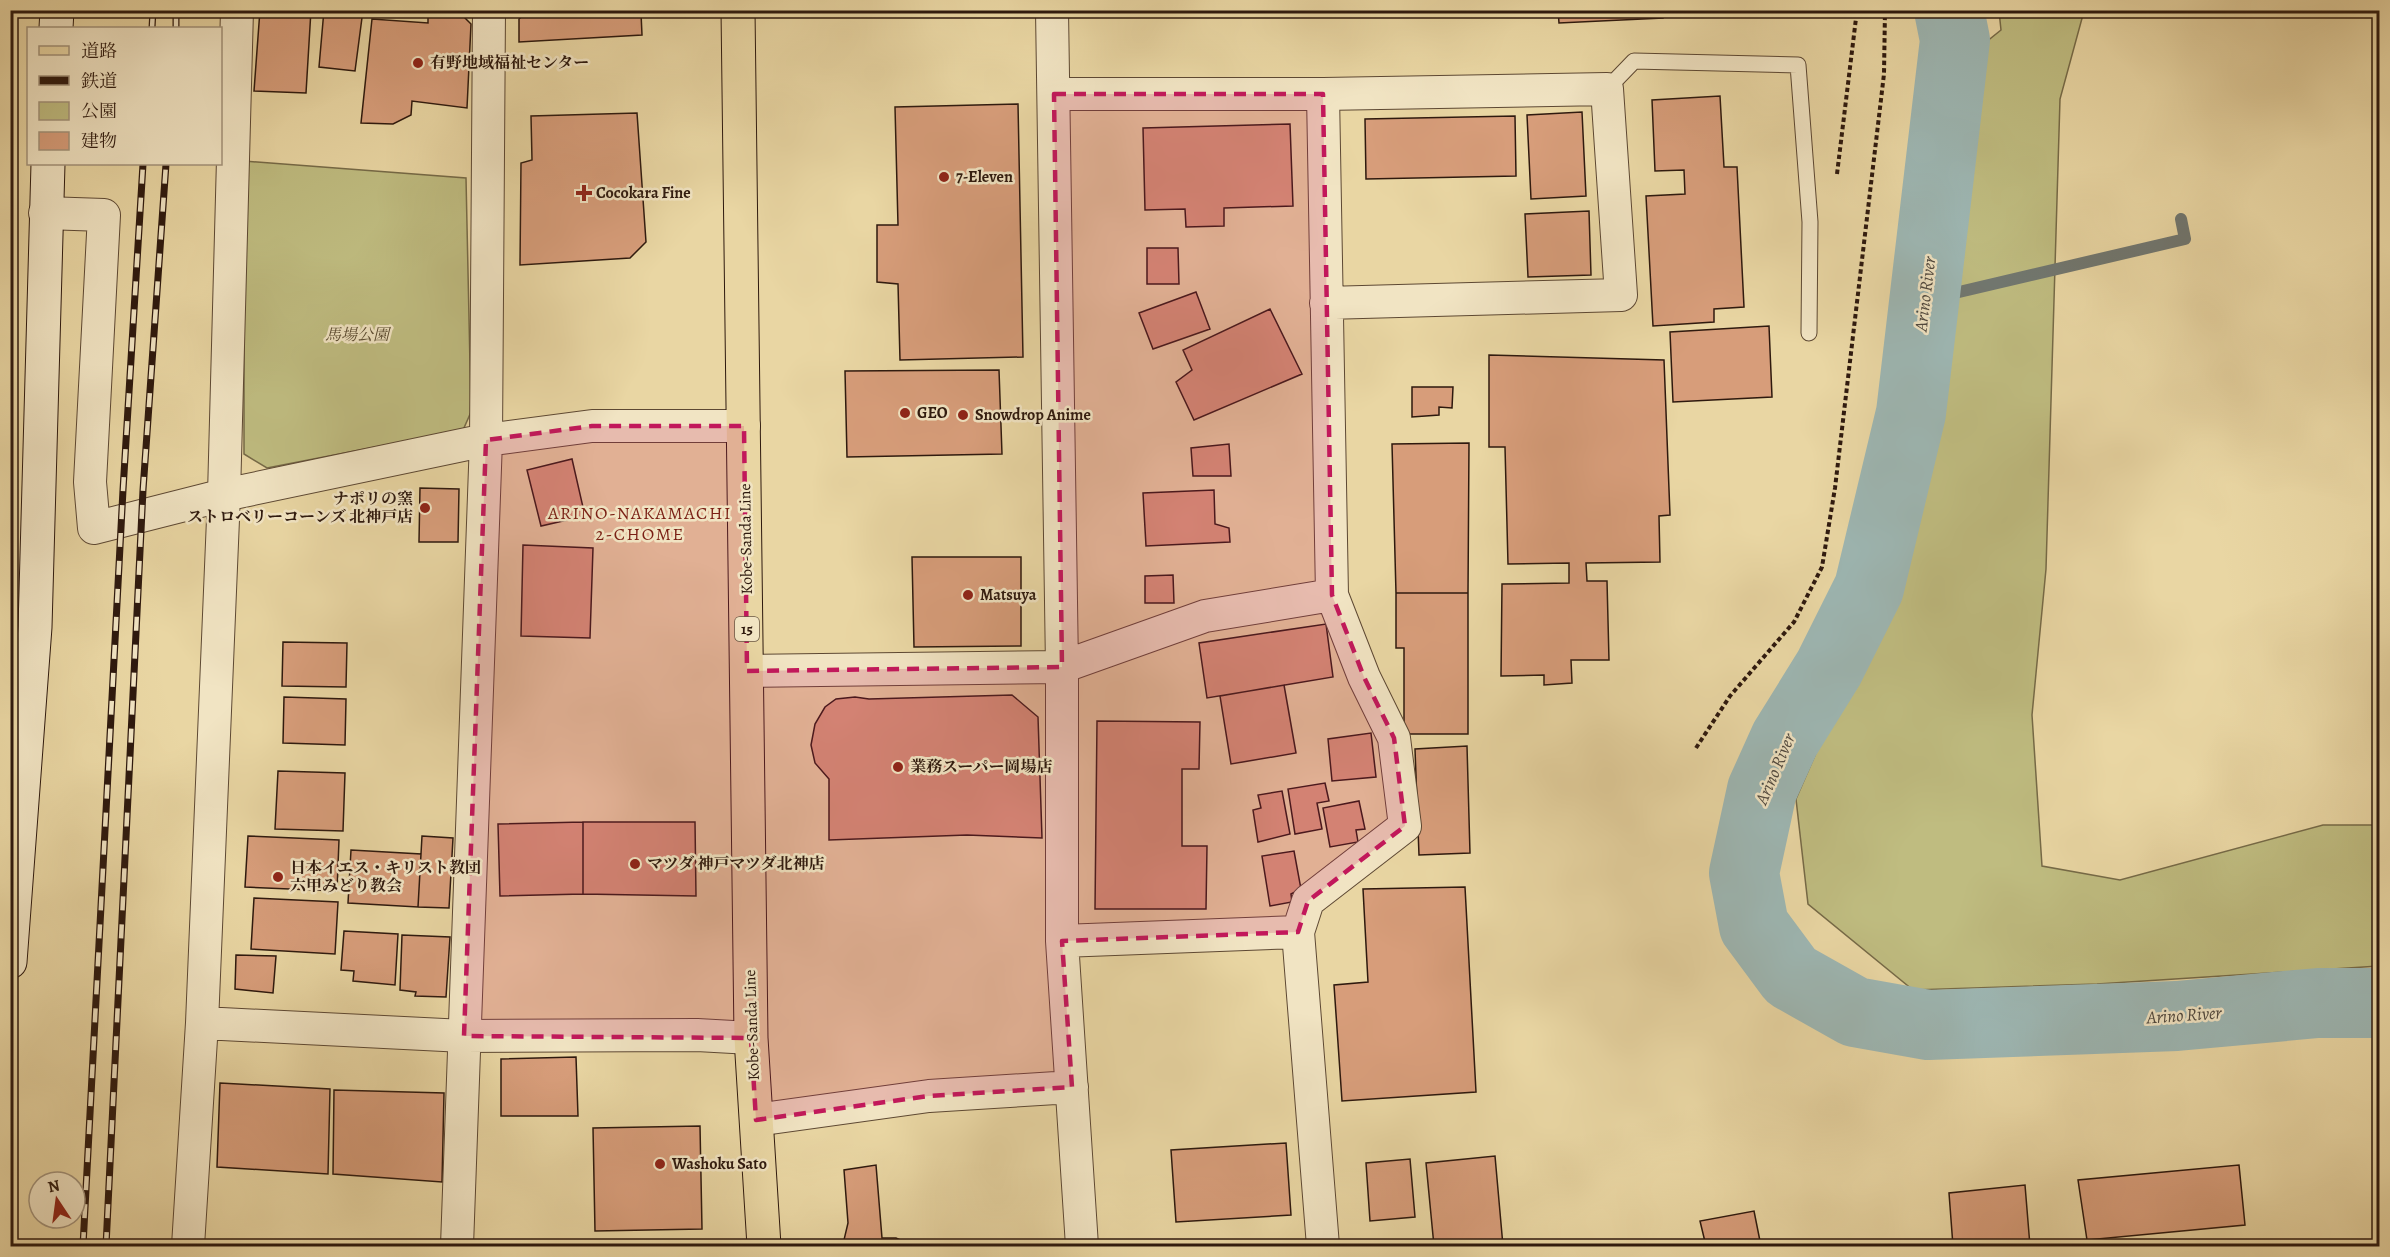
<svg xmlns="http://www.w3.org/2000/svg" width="2390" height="1257" viewBox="0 0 2390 1257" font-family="Alegreya,'Noto Serif JP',serif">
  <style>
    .green { fill: #bfbc80; stroke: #766a47; stroke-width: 1.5 }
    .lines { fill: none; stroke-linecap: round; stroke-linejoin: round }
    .stream { stroke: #717770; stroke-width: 12 }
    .river { stroke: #9db6b2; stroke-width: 70 }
    .building { fill: #d79d7a; stroke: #2e190e; stroke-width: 1.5 }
    .lane-casing { stroke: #5d4833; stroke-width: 17 }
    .street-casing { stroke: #5d4833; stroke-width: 34 }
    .secondary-casing { stroke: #2e190e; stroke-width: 35 }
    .primary-casing { stroke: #2e190e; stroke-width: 35 }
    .path { stroke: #2e190e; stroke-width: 4; stroke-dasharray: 4.5 3; stroke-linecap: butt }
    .lane { stroke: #f1e4c3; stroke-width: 15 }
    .street { stroke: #f1e4c3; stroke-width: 32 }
    .secondary { stroke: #f1e4c3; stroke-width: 33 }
    .primary { stroke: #e9d6a3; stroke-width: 33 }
    .rail-casing { stroke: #2e190e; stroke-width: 7 }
    .rail { stroke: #f1e4c3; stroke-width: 4.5; stroke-dasharray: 14; stroke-linecap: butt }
    .marked { fill: #c2185b; fill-opacity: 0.2; stroke: #c2185b; stroke-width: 4.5; stroke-dasharray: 12 8; stroke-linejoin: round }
    .poi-dot { fill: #8f2418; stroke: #f1e4c3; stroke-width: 2 }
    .labels { text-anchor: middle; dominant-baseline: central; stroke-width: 5; stroke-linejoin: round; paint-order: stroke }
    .shield { fill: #f1e4c3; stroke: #685644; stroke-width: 1.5 }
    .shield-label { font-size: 15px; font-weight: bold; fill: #2e190e }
    .poi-label { font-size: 16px; font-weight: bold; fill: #2e190e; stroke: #f1e4c3; text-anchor: start }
    .park-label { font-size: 16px; font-style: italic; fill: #5a4a30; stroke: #f1e4c3 }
    .street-label { font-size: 16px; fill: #2e190e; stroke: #f1e4c3 }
    .water-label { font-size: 18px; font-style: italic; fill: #4f483f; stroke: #f1e4c3 }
    .neighbourhood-label { font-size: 18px; letter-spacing: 1.5px; fill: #7a1f14; stroke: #f1e4c3 }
  </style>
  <rect width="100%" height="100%" fill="#e9d6a3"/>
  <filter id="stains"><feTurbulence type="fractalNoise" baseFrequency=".00333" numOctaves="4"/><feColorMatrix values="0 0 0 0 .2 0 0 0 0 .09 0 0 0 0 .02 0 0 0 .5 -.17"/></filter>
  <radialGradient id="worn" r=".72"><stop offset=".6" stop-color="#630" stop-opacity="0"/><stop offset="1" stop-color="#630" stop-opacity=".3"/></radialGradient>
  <path class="green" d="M1999 11H2084L2060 99 2046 569 2032 715 2042 866 2120 880 2323 825H2379V966L2097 984 1913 990 1808 904 1796 799 1855 663 1943 407 1975 51 2001 30Z
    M244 161 466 178 471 412 463 430 267 468 244 454Z"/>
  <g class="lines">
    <path class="stream" d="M1925 300 2185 239 2181 219"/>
    <path class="river" d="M1949 10 1955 40 1911 413 1869 588 1829 668 1785 739 1762 790 1744 873 1754 926 1791 976 1855 1012 1928 1025 2177 1016 2318 1003H2380"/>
  </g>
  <path class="building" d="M260 10H311L306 93 254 91Z
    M324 10H363L355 71 319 67Z
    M428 10H457L471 24 467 108 412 101 411 115 393 124 361 123 372 19 428 23Z
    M529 10H638L641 13 642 35 519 42V19Z
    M1300 10H1346L1300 15Z
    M1558 10H1662L1663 18 1559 23Z
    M1720 96 1724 167H1737L1744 307 1714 309V322L1653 326 1646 196 1685 194 1684 170 1655 171 1652 100Z
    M1018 104 1023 357 900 360 898 284 877 282V225H898L895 107Z
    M1582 112 1586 196 1531 199 1527 115Z
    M637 113 646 242 630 258 520 265 521 163 532 160 531 116Z
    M1515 116 1516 176 1366 179 1365 119Z
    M1290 124 1293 206 1224 208V226L1186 227 1185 209 1145 210 1143 128Z
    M1589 211 1591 275 1528 277 1525 214Z
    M1147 248H1178L1179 284H1147Z
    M1196 292 1210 329 1153 349 1139 313Z
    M1270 309 1302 374 1194 420 1176 382 1192 370 1183 350Z
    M1769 326 1772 397 1673 402 1670 332Z
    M1489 355 1664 360 1670 515 1659 516 1660 562 1586 563 1587 581H1607L1609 660H1571L1572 683 1544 685V675L1501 676 1502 584 1569 583V563L1508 564 1505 447H1489Z
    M999 370 1002 454 847 457 845 371Z
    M1412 387H1453L1452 408 1439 407V415L1412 417Z
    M1469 443 1468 593H1396L1392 444Z
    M1229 444 1231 476H1193L1191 448Z
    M572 459 585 516 541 526 527 470Z
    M420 488 459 489 458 542H419Z
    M1214 490 1215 524 1229 528 1230 542 1146 546 1143 493Z
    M523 545 593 548 590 638 521 636Z
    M912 557H1021V646L914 647Z
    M1173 575 1174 603H1145V576Z
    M1396 593H1468V734H1404V648H1396Z
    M1326 624 1333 677 1207 698 1199 643Z
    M283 642 347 643 346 687 282 686Z
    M1284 685 1296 753 1231 764 1220 696Z
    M1012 695 1038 717 1042 838 967 835 829 840V779L815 763 811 745 815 724 825 707 836 699 855 697 869 699Z
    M284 697 346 699 345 745 283 743Z
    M1097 721 1200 722 1199 769H1182V846H1207L1206 909H1095Z
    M1371 733 1376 777 1332 781 1328 739Z
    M1467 746 1470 853 1419 855 1415 749Z
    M278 771 345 773 343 831 275 829Z
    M1325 783 1329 801 1317 803 1322 829 1295 834 1288 789Z
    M1282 791 1290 834 1258 842 1253 810 1261 808 1258 795Z
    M1359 801 1365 829 1356 830 1358 842 1330 847 1323 808Z
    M583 822H695L696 896 583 894Z
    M583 822V894L500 896 498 824Z
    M248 836 339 840 337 891 245 887Z
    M422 836 453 838 449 908 418 907Z
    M351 850 421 854 418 907 348 903Z
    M1294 851 1301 889 1291 894 1292 902 1270 906 1262 856Z
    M1465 887 1476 1092 1342 1101 1334 985 1368 982 1363 889Z
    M254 898 338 902 335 954 251 949Z
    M344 931 398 934 395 985 353 981 354 971 341 970Z
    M402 935 450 937 446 997 415 996 416 992 400 990Z
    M236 955 276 956 273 993 235 989Z
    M576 1057 578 1116H501V1059Z
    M220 1083 330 1089 328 1174 217 1167Z
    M334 1090 444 1093 442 1182 333 1174Z
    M700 1126 702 1229 595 1231 593 1128Z
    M1286 1143 1291 1215 1176 1222 1171 1150Z
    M1495 1156 1503 1246H1434L1426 1163Z
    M1410 1159 1415 1217 1370 1221 1366 1163Z
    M876 1165 882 1238H896L914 1246H839L844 1240 848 1223 844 1170Z
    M2239 1165 2245 1225 2087 1240 2078 1180Z
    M2025 1185 2030 1246H1953L1949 1193Z
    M1754 1211 1761 1246H1706L1700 1221Z
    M1061 1240V1246H917Z"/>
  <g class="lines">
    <g class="lane-casing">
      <path id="lane" d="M1607 89 1634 61 1798 65 1810 222 1809 333"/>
    </g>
    <g class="street-casing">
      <path id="street" d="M1052 10 1062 667V941L1082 1246
        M1054 94H1323L1607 89 1621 295 1326 303
        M45 213 104 215 90 482 94 528 224 495 486 440 592 426H744
        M747 671 1062 667 1205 616 1332 595
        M1298 932 1308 901 1405 826 1394 738 1364 677 1332 595 1323 94
        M1062 941 1298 932 1323 1246
        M202 1023 464 1036 697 1035 751 1038
        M756 1120 929 1096 1072 1087
        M188 1246 202 1023 224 495 237 10
        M457 1246 486 440 489 10"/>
    </g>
    <g class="secondary-casing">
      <path id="secondary" d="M56 28 57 10
        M10 962 35 627 48 164"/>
    </g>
    <g class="primary-casing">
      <path id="primary" d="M738 10 751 1038 764 1246"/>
    </g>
    <path class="path" d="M1837 174 1857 10
      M1696 748 1730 696 1794 622 1822 567 1835 488 1884 74 1885 10"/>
    <use href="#lane" class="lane"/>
    <use href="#street" class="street"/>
    <use href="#secondary" class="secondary"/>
    <use href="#primary" class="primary"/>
    <g class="rail-casing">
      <path id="rail" d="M152 28 153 10
        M176 28V10
        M83 1246 123 490 143 164
        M106 1246 143 490 166 164"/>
    </g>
    <use href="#rail" class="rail"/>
  </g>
  <path class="marked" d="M1054 94H1323L1332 595 1364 677 1394 738 1405 826 1308 901 1298 932 1062 941 1072 1087 929 1096 756 1120 751 1038 464 1036 486 440 592 426H744L747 671 1062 667Z"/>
  <g class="poi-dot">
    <circle cx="418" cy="63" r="6"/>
    <circle cx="944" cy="177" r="6"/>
    <path d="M581 184h6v6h6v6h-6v6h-6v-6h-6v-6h6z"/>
    <circle cx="905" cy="413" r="6"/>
    <circle cx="963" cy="415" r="6"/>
    <circle cx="425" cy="508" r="6"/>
    <circle cx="968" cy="595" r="6"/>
    <circle cx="898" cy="767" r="6"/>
    <circle cx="635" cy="864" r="6"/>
    <circle cx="278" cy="877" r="6"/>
    <circle cx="660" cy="1164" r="6"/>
  </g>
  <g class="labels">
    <rect class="shield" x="735" y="617" width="24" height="24" rx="4.5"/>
    <g class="shield-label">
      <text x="747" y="629">15</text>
    </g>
    <g class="poi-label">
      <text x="430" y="63">有野地域福祉センター</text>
      <text x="956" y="177">7-Eleven</text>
      <text x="596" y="193">Cocokara Fine</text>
      <text x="917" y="413">GEO</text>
      <text x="975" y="415">Snowdrop Anime</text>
      <text x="413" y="499" text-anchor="end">ナポリの窯<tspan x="413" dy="18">ストロベリーコーンズ 北神戸店</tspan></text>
      <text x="980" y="595">Matsuya</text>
      <text x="910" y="767">業務スーパー岡場店</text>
      <text x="647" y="864">マツダ 神戸マツダ北神店</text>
      <text x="290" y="868">日本イエス・キリスト教団<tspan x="290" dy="18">六甲みどり教会</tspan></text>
      <text x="672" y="1164">Washoku Sato</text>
    </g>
    <g class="park-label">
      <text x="357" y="335">馬場公園</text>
    </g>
    <g class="street-label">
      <text transform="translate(746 539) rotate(-91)">Kobe-Sanda Line</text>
      <text transform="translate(752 1025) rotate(-92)">Kobe-Sanda Line</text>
    </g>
    <g class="water-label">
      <text transform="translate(1925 294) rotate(-83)">Arino River</text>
      <text transform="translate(1775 769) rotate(-67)">Arino River</text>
      <text transform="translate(2184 1015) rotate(-4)">Arino River</text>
    </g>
    <g class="neighbourhood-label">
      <text x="640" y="513">ARINO-NAKAMACHI<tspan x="640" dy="21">2-CHOME</tspan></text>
    </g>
  </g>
  <rect width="2390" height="1257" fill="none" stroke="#e9d6a3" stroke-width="36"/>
  <rect x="12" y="12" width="2366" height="1233" fill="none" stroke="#2e190e" stroke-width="3"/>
  <rect x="18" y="18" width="2354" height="1221" fill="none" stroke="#2e190e" stroke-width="1.5"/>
  <rect x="27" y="27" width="195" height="138" fill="#f1e4c3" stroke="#a3937b" stroke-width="1.5"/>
  <rect x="39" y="46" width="30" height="9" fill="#e9d6a3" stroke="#a3937b" stroke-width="1.5"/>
  <text x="81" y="57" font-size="18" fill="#2e190e">道路</text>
  <rect x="39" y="76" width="30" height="9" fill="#2e190e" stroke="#a3937b" stroke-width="1.5"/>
  <text x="81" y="87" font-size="18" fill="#2e190e">鉄道</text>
  <rect x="39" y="102" width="30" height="18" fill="#bfbc80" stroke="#a3937b" stroke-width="1.5"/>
  <text x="81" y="117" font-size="18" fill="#2e190e">公園</text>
  <rect x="39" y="132" width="30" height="18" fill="#d79d7a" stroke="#a3937b" stroke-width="1.5"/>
  <text x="81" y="147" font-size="18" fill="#2e190e">建物</text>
  <g transform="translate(57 1200) rotate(347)"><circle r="28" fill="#f1e4c3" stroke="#a3937b" stroke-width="1.5"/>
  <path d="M0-4.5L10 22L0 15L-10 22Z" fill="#8f2418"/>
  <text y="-9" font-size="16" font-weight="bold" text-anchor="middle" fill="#2e190e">N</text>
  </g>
  <rect width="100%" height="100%" filter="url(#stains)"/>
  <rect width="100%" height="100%" fill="url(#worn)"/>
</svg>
